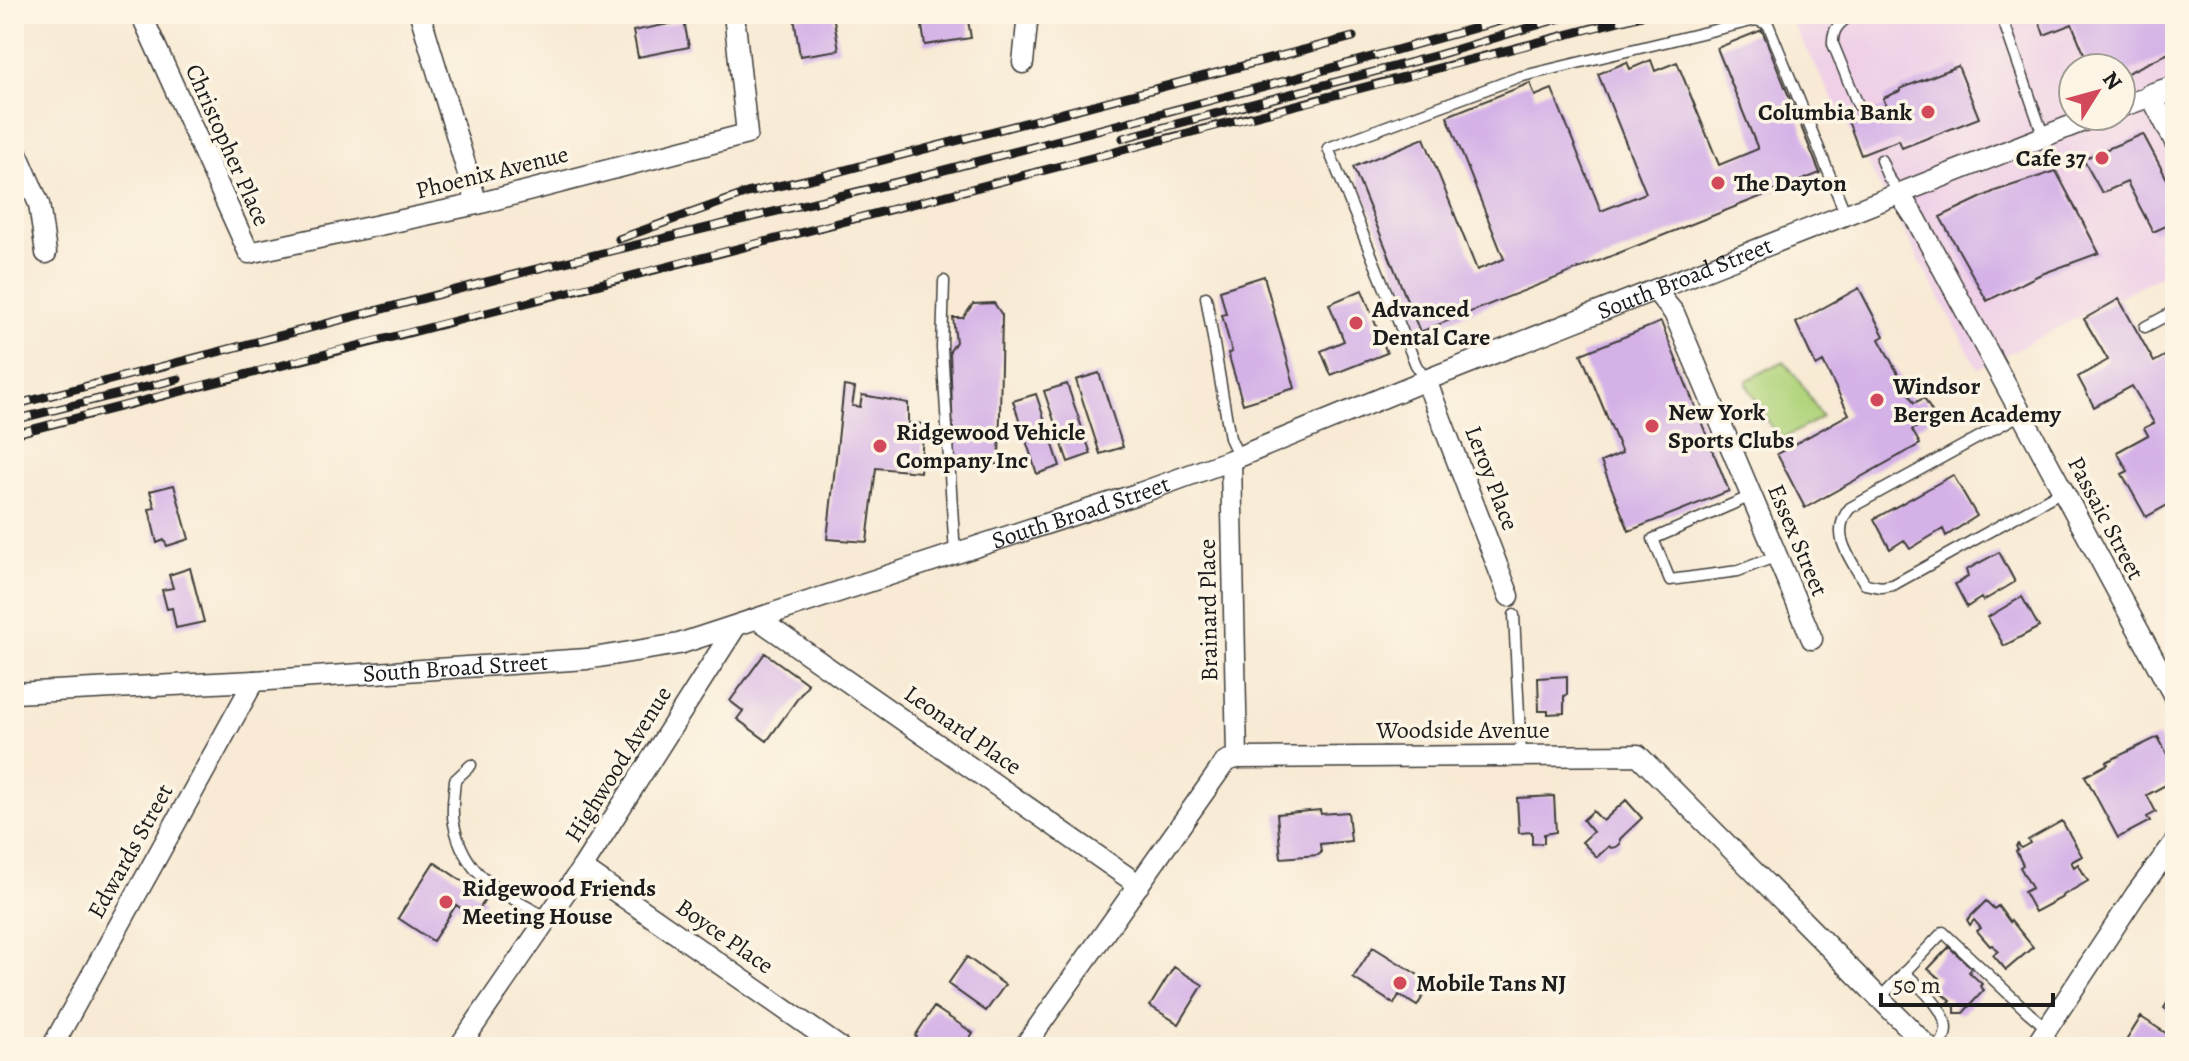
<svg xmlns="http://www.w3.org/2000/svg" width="2189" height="1061" viewBox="0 0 2189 1061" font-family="Alegreya,serif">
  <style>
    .built { fill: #efd0e7; fill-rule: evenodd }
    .green { fill: #b1d47d; stroke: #66784c; stroke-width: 2 }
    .building { fill: #d4b1e7 }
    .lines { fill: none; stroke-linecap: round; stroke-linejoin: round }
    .service-casing { stroke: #3d3b38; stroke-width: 13 }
    .minor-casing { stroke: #3d3b38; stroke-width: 23 }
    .tertiary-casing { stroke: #3d3b38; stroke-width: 27 }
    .service { stroke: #fff; stroke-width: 10 }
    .minor { stroke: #fff; stroke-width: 20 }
    .tertiary { stroke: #fff; stroke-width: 24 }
    .rail-casing { stroke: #1c1c1c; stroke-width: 9 }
    .rail { stroke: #fcf5e5; stroke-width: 6; stroke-dasharray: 18; stroke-linecap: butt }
    .poi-dot { fill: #d1495b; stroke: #fcf5e5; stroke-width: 3 }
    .labels { text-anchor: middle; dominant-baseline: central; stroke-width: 7; stroke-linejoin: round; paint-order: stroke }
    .poi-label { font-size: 24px; font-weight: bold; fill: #1c1c1c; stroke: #fcf5e5; text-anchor: start }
    .street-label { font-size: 24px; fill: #1c1c1c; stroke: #fcf5e5 }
  </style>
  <rect width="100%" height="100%" fill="#fcf5e5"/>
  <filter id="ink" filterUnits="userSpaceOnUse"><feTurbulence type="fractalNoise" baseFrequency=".0125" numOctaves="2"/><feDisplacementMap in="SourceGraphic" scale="16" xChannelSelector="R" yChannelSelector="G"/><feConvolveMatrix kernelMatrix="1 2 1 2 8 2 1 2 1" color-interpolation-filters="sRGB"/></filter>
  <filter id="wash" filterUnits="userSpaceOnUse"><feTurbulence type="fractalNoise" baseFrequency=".006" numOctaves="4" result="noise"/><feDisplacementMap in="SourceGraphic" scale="32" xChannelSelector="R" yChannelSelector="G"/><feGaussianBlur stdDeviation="1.8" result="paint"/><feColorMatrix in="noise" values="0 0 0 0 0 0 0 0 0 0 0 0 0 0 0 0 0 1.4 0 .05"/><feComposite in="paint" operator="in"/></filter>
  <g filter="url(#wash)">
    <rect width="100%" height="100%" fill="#f8ead4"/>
    <path class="built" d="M1787 14H2175V268L1978 369ZM2073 68H2121V116H2073Z"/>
    <path class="green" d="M1784 361 1801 383 1822 417 1786 437H1780L1775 433 1747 385V380Z"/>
    <g id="blocks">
      <path class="building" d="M811 14H833L839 50 800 56 794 17Z
        M920 14H967L971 38 925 45Z
        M2037 14H2175V50L2121 76V68H2090L2072 24 2044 35Z
        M684 21 689 47 638 57 633 31Z
        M1762 30 1820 173 1420 332 1353 167 1424 138 1477 270 1504 259 1447 116 1530 83 1535 96 1552 89 1601 211 1646 193 1598 74 1627 62 1630 69 1651 60 1655 71 1677 62 1719 165 1758 149 1717 48Z
        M1958 66 1979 118 1902 148 1899 140 1861 155 1848 121 1886 106 1883 98 1900 91V89Z
        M2143 134 2175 194V222L2153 232 2127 182 2102 193 2083 159Z
        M2056 171 2099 253 2039 275 1987 301 1940 217 1995 191Z
        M1264 276 1295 388 1243 404 1228 353 1232 352 1222 315 1226 314 1220 290Z
        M1859 288 1884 336 1879 339 1914 403 1924 398 1935 417 1912 430 1920 444 1805 508 1777 454 1849 414 1823 362 1816 366 1796 323Z
        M1362 290 1387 353 1331 375 1321 351 1344 341 1329 304Z
        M2119 299 2154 362 2175 350V501L2146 517 2122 474 2128 471 2117 452 2148 435 2144 428 2154 423 2132 386 2094 407 2078 377 2108 360 2084 319Z
        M994 303 1002 315 999 464 954 465 950 351 956 342 953 318H963L973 304Z
        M1661 322 1729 491 1629 531 1601 462 1622 453 1581 354Z
        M1099 373 1123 447 1100 454 1076 380Z
        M1067 384 1091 454 1068 462 1044 391Z
        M844 386 855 388 852 406 860 407 862 395 908 403V423L924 424 920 472 876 468 867 542 827 539Z
        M1036 394 1060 466 1037 474 1013 401Z
        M1953 475 1977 516 1946 536 1943 529 1910 549 1904 540 1890 549 1874 519Z
        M174 485 189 539 167 546 164 540 157 543 149 509 155 508 150 491Z
        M1999 552 2015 582 1983 601 1981 598 1967 607 1955 584 1968 577 1966 570Z
        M190 568 204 622 176 628 172 608 167 609 162 590 173 588 169 575Z
        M2022 597 2039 627 2004 646 1988 617Z
        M765 653 808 684 767 741 737 719 743 711 730 701Z
        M1567 676V695L1564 696V713L1548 714V711H1539L1538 678Z
        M2158 737 2175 769V780L2147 795 2156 812 2147 817 2150 821 2118 838 2085 776 2108 764 2106 762Z
        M1554 796 1556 832 1544 834V843L1532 844V832L1519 833 1517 798Z
        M1626 800 1642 818 1620 839V844L1616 847 1611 848 1609 846 1597 857 1582 842 1593 832 1583 820 1593 811 1603 821Z
        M1320 810 1321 814 1348 812 1351 841 1320 844 1321 853 1318 855 1281 858 1277 814Z
        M2062 821 2082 856 2071 862 2074 867 2078 864 2088 881 2062 896 2063 897 2035 912 2024 892 2032 888 2020 867 2023 865 2016 851 2018 850 2016 846 2018 844 2021 848 2030 843 2028 840Z
        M434 862 472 888 471 891 485 900 474 917 456 905 433 941 398 918Z
        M1986 901 1994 909 1998 906 2010 922 2011 920 2033 947 2006 970 1993 955 1998 951 1992 945 1990 946 1977 931 1981 928 1974 920 1970 925 1967 920Z
        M1373 947 1431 983 1417 1006 1399 995 1394 1004 1353 978Z
        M1949 947 1972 968 1969 972 1982 984 1980 986 1984 990 1963 1013H1955V1007L1949 1002 1951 1000 1936 990 1934 983 1939 978 1928 969Z
        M967 957 1005 985 986 1011 948 984Z
        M1174 967 1203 985 1179 1024 1150 1006Z
        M2175 991V1015L2164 1008Z
        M934 1007 973 1033 963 1047H915L912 1045 917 1037 915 1036Z
        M2141 1017 2175 1039V1047H2122Z"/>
    </g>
  </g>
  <g filter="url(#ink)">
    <use href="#blocks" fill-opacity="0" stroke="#3d3b38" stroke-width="2"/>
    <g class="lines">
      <g class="service-casing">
        <path id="service" d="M1854 14C1841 21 1832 28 1833 44L1858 105
          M2001 14 2043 135
          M1881 160 1888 177 1900 193
          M944 281 942 348 955 554
          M1206 297 1230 438 1239 457
          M2145 327 2175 311
          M1426 380 1416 365 1328 148 1519 77 1756 20 1768 24 1846 215
          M2021 414 1850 508C1828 534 1851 559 1865 584L1881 587 1893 585 2062 491
          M1751 496 1653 539 1670 580 1738 571 1777 556
          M1514 615 1521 755
          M471 765 455 780C454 794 451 810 454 824 465 879 504 894 548 918
          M1904 972C1922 989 1963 1021 1938 1047
          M1879 999 1943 932 2029 1013 2047 1028"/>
      </g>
      <g class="minor-casing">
        <g id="minor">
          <path d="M141 14 249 253 477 204 747 134 734 14"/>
          <path d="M420 14 477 204"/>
          <path d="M1023 63 1028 14"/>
          <path d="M2121 107 2151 96 2175 142"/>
          <path d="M14 146 39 204 46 253"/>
          <path d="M1900 195 1916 219 2175 698"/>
          <path d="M1655 290 1674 313 1812 639"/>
          <path d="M1426 380 1509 596"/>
          <path d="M1231 460 1237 758"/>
          <path d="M758 619 1139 885"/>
          <path id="s1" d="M14 693 254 681 587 659 679 644 1140 493 1231 460 1426 380 2096 116"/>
          <path d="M582 868 839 1047"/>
          <path d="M52 1047 254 681"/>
          <path d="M459 1047 582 868 736 626"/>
          <path d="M1024 1047 1226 761 1237 758 1638 755 1928 1047"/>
          <path d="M2035 1047 2136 894 2175 842"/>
        </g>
      </g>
      <g class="tertiary-casing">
        <path id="tertiary" d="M2151 96 2175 88"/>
      </g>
      <use href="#service" class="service"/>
      <use href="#minor" class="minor"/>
      <use href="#tertiary" class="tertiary"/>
      <g class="rail-casing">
        <path id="rail" d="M1123 138 1438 55 1574 14
          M619 239 747 193 818 177 1353 37
          M14 405 532 270 906 180 1296 78 1525 14
          M14 420 178 379
          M14 434C558 292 1103 158 1646 14"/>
      </g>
      <use href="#rail" class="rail"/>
    </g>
  </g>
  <g class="poi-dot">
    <circle cx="1928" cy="112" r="8"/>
    <circle cx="2102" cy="158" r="8"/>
    <circle cx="1718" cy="183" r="8"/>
    <circle cx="1356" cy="323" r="8"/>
    <circle cx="1877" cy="400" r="8"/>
    <circle cx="1652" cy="426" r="8"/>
    <circle cx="880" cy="446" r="8"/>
    <circle cx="446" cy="902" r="8"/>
    <circle cx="1400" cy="983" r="8"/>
  </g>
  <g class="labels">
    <g class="poi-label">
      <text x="1912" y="112" text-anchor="end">Columbia Bank</text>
      <text x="2086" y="158" text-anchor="end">Cafe 37</text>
      <text x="1734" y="183">The Dayton</text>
      <text x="1372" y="309">Advanced<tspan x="1372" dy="28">Dental Care</tspan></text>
      <text x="1893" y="386">Windsor<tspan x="1893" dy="28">Bergen Academy</tspan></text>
      <text x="1668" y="412">New York<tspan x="1668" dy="28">Sports Clubs</tspan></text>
      <text x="896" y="432">Ridgewood Vehicle<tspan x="896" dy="28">Company Inc</tspan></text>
      <text x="462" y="888">Ridgewood Friends<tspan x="462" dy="28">Meeting House</tspan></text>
      <text x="1416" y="983">Mobile Tans NJ</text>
    </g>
    <g class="street-label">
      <text transform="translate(228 145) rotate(66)">Christopher Place</text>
      <text transform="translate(492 172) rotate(-14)">Phoenix Avenue</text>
      <text stroke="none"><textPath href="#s1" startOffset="1738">South Broad Street</textPath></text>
      <text transform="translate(1492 478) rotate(69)">Leroy Place</text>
      <text stroke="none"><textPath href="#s1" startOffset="1090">South Broad Street</textPath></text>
      <text transform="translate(2106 518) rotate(62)">Passaic Street</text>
      <text transform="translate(1798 540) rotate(67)">Essex Street</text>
      <text transform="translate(1208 610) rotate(-91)">Brainard Place</text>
      <text stroke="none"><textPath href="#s1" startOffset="442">South Broad Street</textPath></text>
      <text transform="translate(963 730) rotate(35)">Leonard Place</text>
      <text x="1463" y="730">Woodside Avenue</text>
      <text transform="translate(618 764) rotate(-58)">Highwood Avenue</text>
      <text transform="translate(130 851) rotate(-61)">Edwards Street</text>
      <text transform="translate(725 936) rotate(35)">Boyce Place</text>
    </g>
  </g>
  <rect width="2189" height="1061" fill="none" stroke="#fcf5e5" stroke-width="48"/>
  <g transform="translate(2097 92) rotate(53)"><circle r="38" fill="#fcf5e5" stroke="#a29e95" stroke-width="2"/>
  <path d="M0-6L14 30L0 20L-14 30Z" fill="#d1495b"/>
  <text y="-12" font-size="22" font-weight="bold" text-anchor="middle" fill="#1c1c1c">N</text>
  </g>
  <path d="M1881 993v12h172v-12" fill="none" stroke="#1c1c1c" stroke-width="4"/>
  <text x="1893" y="993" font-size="24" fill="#1c1c1c" stroke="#fcf5e5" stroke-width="6" paint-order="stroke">50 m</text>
</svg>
